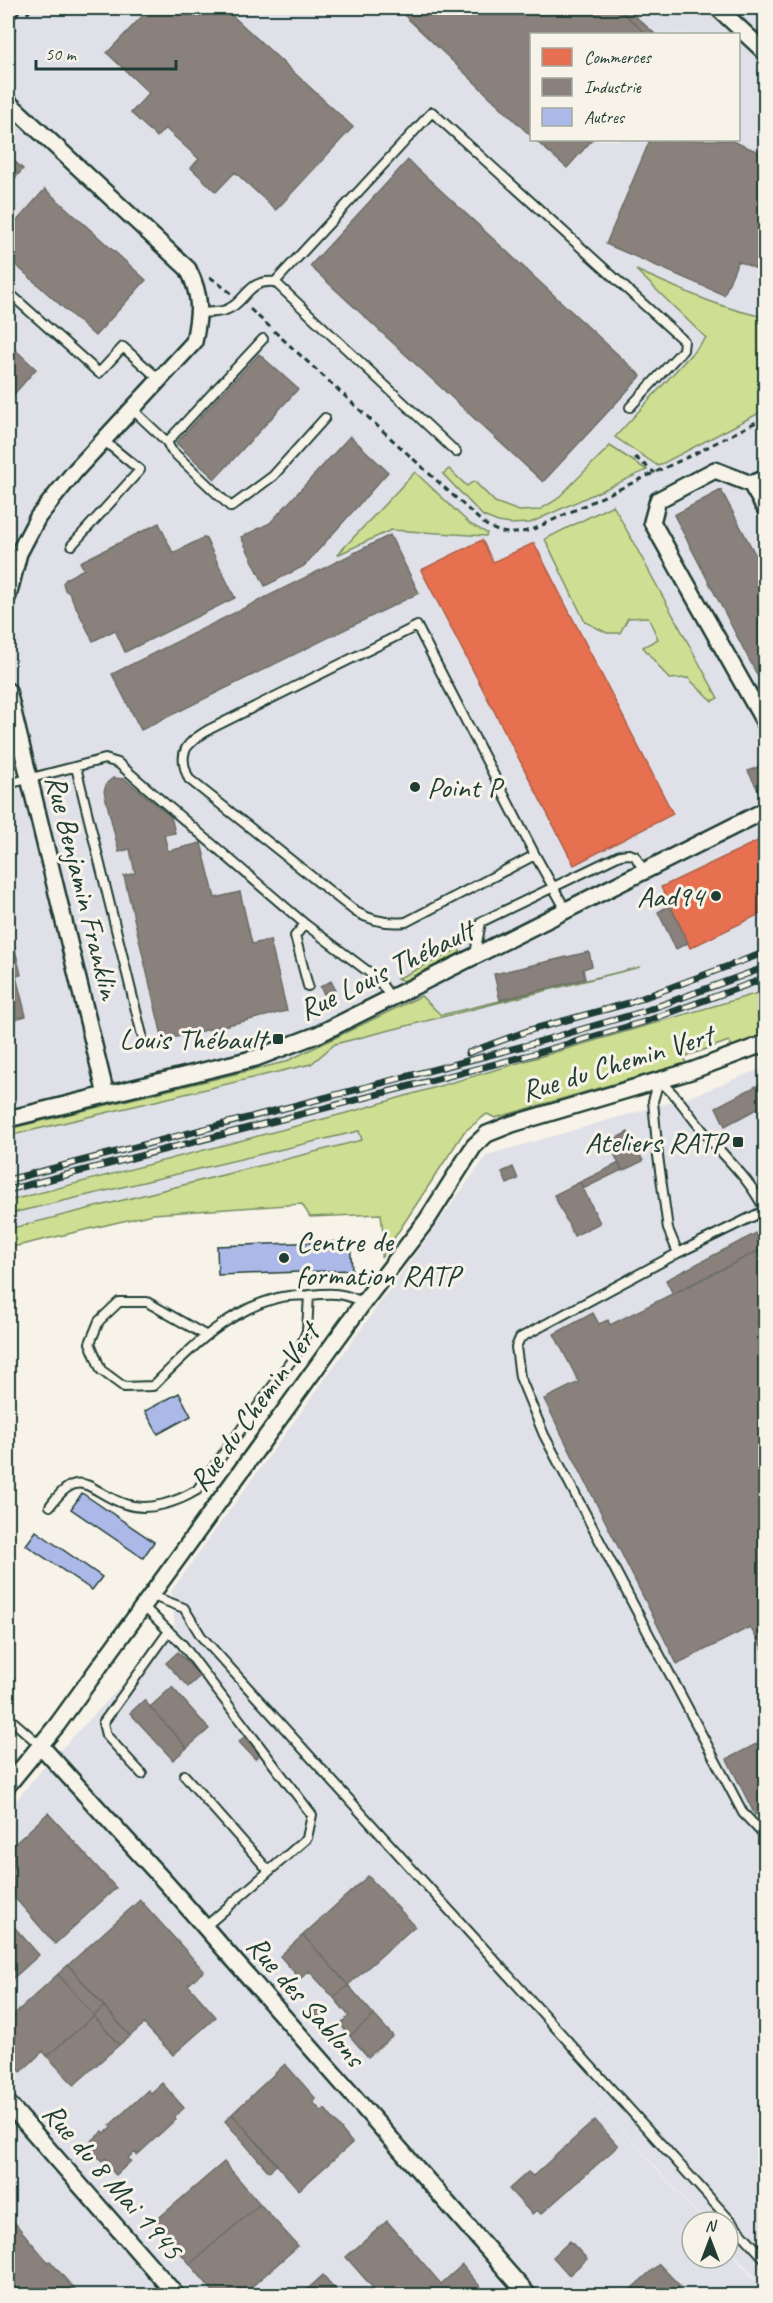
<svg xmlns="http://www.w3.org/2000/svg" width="773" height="2303" viewBox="0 0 773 2303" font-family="Caveat,sans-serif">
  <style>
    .built { fill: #e0e1e8; fill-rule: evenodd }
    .green { fill: #cede92; stroke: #768e63; stroke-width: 1.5 }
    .shops { fill: #e76f51; stroke: #ab6048; stroke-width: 1.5 }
    .industry { fill: #8a817c; stroke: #6a6d66; stroke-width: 1.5 }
    .building { fill: #acb8e8; stroke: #1f3d34; stroke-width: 1.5 }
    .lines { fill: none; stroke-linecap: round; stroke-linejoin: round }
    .lane-casing { stroke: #1f3d34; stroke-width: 12 }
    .street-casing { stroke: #1f3d34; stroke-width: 20 }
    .path { stroke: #1f3d34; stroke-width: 3; stroke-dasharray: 6 4.5; stroke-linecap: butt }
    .lane { stroke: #f7f3e8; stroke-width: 8 }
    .street { stroke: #f7f3e8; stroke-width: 15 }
    .rail-casing { stroke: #1f3d34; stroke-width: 7 }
    .rail { stroke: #f7f3e8; stroke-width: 4.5; stroke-dasharray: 14; stroke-linecap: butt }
    .poi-dot { fill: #1f3d34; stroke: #f7f3e8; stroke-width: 2 }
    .labels { text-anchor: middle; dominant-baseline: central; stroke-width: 6; stroke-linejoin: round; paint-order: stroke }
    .poi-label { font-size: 30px; fill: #1f3d34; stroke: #f7f3e8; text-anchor: end }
    .street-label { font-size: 30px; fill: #1f3d34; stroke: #f7f3e8 }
  </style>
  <rect width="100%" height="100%" fill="#f7f3e8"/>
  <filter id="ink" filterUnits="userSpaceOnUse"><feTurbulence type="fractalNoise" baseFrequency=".0167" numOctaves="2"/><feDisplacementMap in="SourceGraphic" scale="12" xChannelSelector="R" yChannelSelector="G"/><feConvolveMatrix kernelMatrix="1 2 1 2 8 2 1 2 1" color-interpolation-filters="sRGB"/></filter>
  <g filter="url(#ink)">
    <path class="built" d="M8 8H765V1007L492 1112 8 1230ZM532 34H738V140H532Z
      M765 1067V2289L728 2247V2222H705L552 2052 704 2222H692V2258H728V2249L765 2291V2295L8 2296V1810L44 1767 175 1630 171 1591 487 1155 692 1096Z"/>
    <path class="green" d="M636 270C678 288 720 309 765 317V410L658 466 615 437 706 338Z
      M610 446 647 470 530 523 510 524 498 522 483 516 443 474 449 469 467 486 474 481 495 502 519 511 539 510 556 500Z
      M415 472 470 524 487 533 486 536 391 530 337 555Z
      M613 505 718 698 712 701 688 678 669 679 643 647 658 639 648 617 628 618 620 633H607L585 622 545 539Z
      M460 948V953L406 981 397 979Z
      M640 967 335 1044 311 1064 8 1136V1129L285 1062 421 996 441 1015Z
      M765 991V1034L732 1047 729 1041 684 1057 686 1063 495 1118 487 1114 464 1132 381 1258 383 1233 381 1214 310 1217 302 1204 153 1214 8 1248V1229L362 1140 359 1131 8 1214V1201L354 1111Z"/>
    <path class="shops" d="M482 540 493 562 534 543 673 814 574 865 421 570Z
      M766 837V911L690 948 661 887Z"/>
    <path class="industry" d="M150 8H224L353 127 276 210 235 172 216 192 191 168 199 159 165 128 157 137 131 113 149 93 107 53Z
      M409 8H618L646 34H532V137L403 14Z
      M618 8H626L655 34H646Z
      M535 140H592L567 168Z
      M650 140H730L766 155V273L738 261 724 295 606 244Z
      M8 155 23 169 8 186Z
      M408 160 641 376 543 482 310 266Z
      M45 189 146 280 95 336 8 258V231Z
      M8 343 36 369 8 401Z
      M259 354 298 389 215 479 176 443Z
      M350 436 388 472 304 566 265 586 241 537 270 523Z
      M721 490 766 575V692L674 515Z
      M159 523 173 553 205 537 235 598 125 652 115 630 93 641 69 593 65 590 63 583 67 578 84 569 80 562Z
      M390 535 419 593 141 730 112 674Z
      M758 767 766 786 758 790 748 771Z
      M113 778 125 779 171 817 175 833 164 835 168 851 201 843 215 898 240 892 252 944 270 940 287 1011 163 1040 124 876 135 873 130 849 119 852 104 791 107 783Z
      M670 905 688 943 676 949 658 912Z
      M8 919 21 975 16 976 26 1016 8 1021Z
      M589 952 592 966 583 969 585 979 500 1000 494 974Z
      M331 981 335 989 324 994 320 987Z
      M762 1083 766 1089V1104L725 1126 716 1107Z
      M628 1132 643 1161 622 1171 609 1142Z
      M619 1163 622 1170 583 1189 580 1182Z
      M513 1167 518 1179 507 1184 502 1172Z
      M580 1182 600 1223 574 1236 554 1195Z
      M766 1228V1247L673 1294 666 1280Z
      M766 1247V1655L750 1627 677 1664 544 1399 579 1382 554 1334 593 1313 599 1324 608 1320 610 1325Z
      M178 1652 200 1676 188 1687 166 1663Z
      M172 1687 209 1729 187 1748 150 1707Z
      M144 1700 187 1748 173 1760 130 1713Z
      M247 1734 263 1751 255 1759 239 1742Z
      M766 1739V1810L755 1815 727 1759Z
      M48 1813 116 1888 55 1944 8 1890V1850Z
      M368 1876 415 1926 348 1985 303 1935Z
      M140 1900 204 1971 188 1985 216 2017 173 2055 144 2024 130 2036 68 1965Z
      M8 1920 39 1955 8 1983Z
      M303 1935 348 1985 334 1998 309 1971 300 1979 280 1956Z
      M68 1965 104 2006 94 2016 58 1974Z
      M58 1974 94 2016 47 2056 43 2051 21 2072 10 2059 14 2055 8 2048V2020Z
      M348 1985 374 2015 350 2036 340 2024 349 2016 334 1998Z
      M316 2005 323 2014 316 2020 308 2011Z
      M104 2006 130 2036 119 2045 94 2016Z
      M374 2015 393 2036 368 2057 350 2036Z
      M94 2016 119 2045 74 2085 47 2056Z
      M285 2064 316 2099 313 2102 321 2111 325 2109 352 2143 299 2190 232 2114Z
      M162 2083 184 2108 174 2117 176 2119 137 2155 135 2152 128 2158 131 2161 116 2175 106 2165 109 2162 106 2158 102 2161 87 2145 103 2131 105 2133 111 2128 110 2125 148 2090 151 2093Z
      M232 2114 277 2164 269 2172 225 2121Z
      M595 2120 618 2146 541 2214 537 2210 532 2214 509 2189 528 2172 533 2176Z
      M224 2162 260 2204 190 2264 154 2222Z
      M260 2204 298 2246 241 2296H217L190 2264Z
      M8 2215 48 2262 50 2261 80 2296H8V2257L10 2255 8 2252Z
      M387 2221 441 2284 462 2265 488 2296H380L346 2257Z
      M570 2241 587 2259 569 2275 553 2257Z
      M659 2264 680 2286 670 2296H623Z
      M323 2275 341 2296H300Z"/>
    <path class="building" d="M350 1241 352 1270 218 1275 217 1246Z
      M179 1393 191 1416 158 1434 145 1411Z
      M82 1493 154 1542 143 1558 71 1509Z
      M36 1531 102 1577 92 1590 26 1545Z"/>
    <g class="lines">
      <g class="lane-casing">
        <path id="lane" d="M275 282 432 112 684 341 683 350 630 407
          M8 292 99 373 123 347 159 379
          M200 313C208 312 221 313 228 309 247 301 247 279 275 282L456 452
          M263 339 167 442 171 450 231 507 273 476 325 418
          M132 409 167 442
          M72 545 140 470 103 440
          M76 767 142 1035
          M8 784 105 759 118 763 305 924 378 979 391 998
          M535 855 406 922C388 924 372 921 356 912L189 779C176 751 187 743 210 729L417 626 535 855 566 910
          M305 924 295 936 308 986
          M475 954 481 922 620 855 629 854 635 856 644 871
          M766 1210 678 1253 520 1338 516 1347 520 1377 544 1435 743 1813 766 1837
          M678 1253 668 1229 658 1156 653 1101 659 1081C676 1094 686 1110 699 1126 723 1157 747 1174 765 1210
          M205 1335 147 1302H119L99 1321 90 1343 101 1370 124 1387 153 1386C190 1349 225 1312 277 1298 287 1295 299 1296 310 1295 330 1293 345 1292 363 1303
          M50 1506C81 1463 90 1493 125 1504 149 1512 177 1502 197 1490L299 1350 307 1331 309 1295
          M150 1595 184 1608 201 1636 766 2260
          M143 1606 182 1644 312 1815 307 1838 205 1927
          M8 1717 40 1745
          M142 1774 106 1735 103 1723 169 1631
          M184 1775 269 1871"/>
      </g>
      <g class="street-casing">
        <path id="street" d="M718 8 766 53
          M8 12 11 8
          M8 102 188 269C202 297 200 312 194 342L75 471 38 517 19 553 8 596
          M751 484 766 478
          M766 510 751 484 715 470 658 500 652 522 766 725
          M8 691 106 1095
          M8 1119 256 1058 319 1034 766 810
          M40 1745 167 1884 529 2296
          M8 1785 57 1725 363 1303 427 1220 474 1146 487 1134 512 1124 691 1071 766 1043
          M8 2103 177 2296"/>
      </g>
      <path class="path" d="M27 14 32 8
        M8 52 10 35 17 26
        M8 70 14 88
        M210 277 231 293
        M250 309 270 327
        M274 331 482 522C500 536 514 535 534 529L692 455 766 417
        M635 457 655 473"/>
      <use href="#lane" class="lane"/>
      <use href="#street" class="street"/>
      <g class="rail-casing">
        <path id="rail" d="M468 1053 530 1030 629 1003 766 952
          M8 1180 524 1046 645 1011 766 967
          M8 1190 526 1056 647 1021 766 978"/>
      </g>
      <use href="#rail" class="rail"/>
    </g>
  </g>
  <g class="poi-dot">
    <circle cx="415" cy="787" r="6"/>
    <circle cx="716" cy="896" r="6"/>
    <rect x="272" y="1033" width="12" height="12" rx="3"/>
    <rect x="732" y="1136" width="12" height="12" rx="3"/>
    <circle cx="284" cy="1258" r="6"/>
  </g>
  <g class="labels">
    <g class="poi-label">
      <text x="427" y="787" text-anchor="start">Point P</text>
      <text x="704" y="896">Aad94</text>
      <text x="266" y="1039">Louis Thébault</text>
      <text x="726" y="1142">Ateliers RATP</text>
      <text x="296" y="1241" text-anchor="start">Centre de<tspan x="296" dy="34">formation RATP</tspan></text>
    </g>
    <g class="street-label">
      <text transform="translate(83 887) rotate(76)">Rue Benjamin Franklin</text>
      <text transform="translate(386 970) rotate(-26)">Rue Louis Thébault</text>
      <text transform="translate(617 1063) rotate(-17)">Rue du Chemin Vert</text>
      <text transform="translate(254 1407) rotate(-54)">Rue du Chemin Vert</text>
      <text transform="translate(306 2001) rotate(49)">Rue des Sablons</text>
      <text transform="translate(113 2181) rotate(49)">Rue du 8 Mai 1945</text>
    </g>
  </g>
  <rect width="773" height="2303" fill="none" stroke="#f7f3e8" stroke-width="30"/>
  <rect x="15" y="15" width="743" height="2273" fill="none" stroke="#1f3d34" stroke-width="2" filter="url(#ink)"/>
  <rect x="530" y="33" width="210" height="108" fill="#f7f3e8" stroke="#a1aaa0" stroke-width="1.5"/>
  <rect x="542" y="48" width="30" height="18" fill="#e76f51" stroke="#a1aaa0" stroke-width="1.5"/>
  <text x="584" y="63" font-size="18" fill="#1f3d34">Commerces</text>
  <rect x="542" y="78" width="30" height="18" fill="#8a817c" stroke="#a1aaa0" stroke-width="1.5"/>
  <text x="584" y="93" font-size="18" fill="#1f3d34">Industrie</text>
  <rect x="542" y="108" width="30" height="18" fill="#acb8e8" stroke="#a1aaa0" stroke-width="1.5"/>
  <text x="584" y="123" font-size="18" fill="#1f3d34">Autres</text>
  <g transform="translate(710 2240)"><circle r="28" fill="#f7f3e8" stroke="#a1aaa0" stroke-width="1.5"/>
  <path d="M0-4.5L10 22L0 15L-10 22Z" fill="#1f3d34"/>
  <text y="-9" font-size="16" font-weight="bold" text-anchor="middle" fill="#1f3d34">N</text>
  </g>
  <path d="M36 60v9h140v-9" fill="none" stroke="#1f3d34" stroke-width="3"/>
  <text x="45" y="60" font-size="18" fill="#1f3d34" stroke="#f7f3e8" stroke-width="4.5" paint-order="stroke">50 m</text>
</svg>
